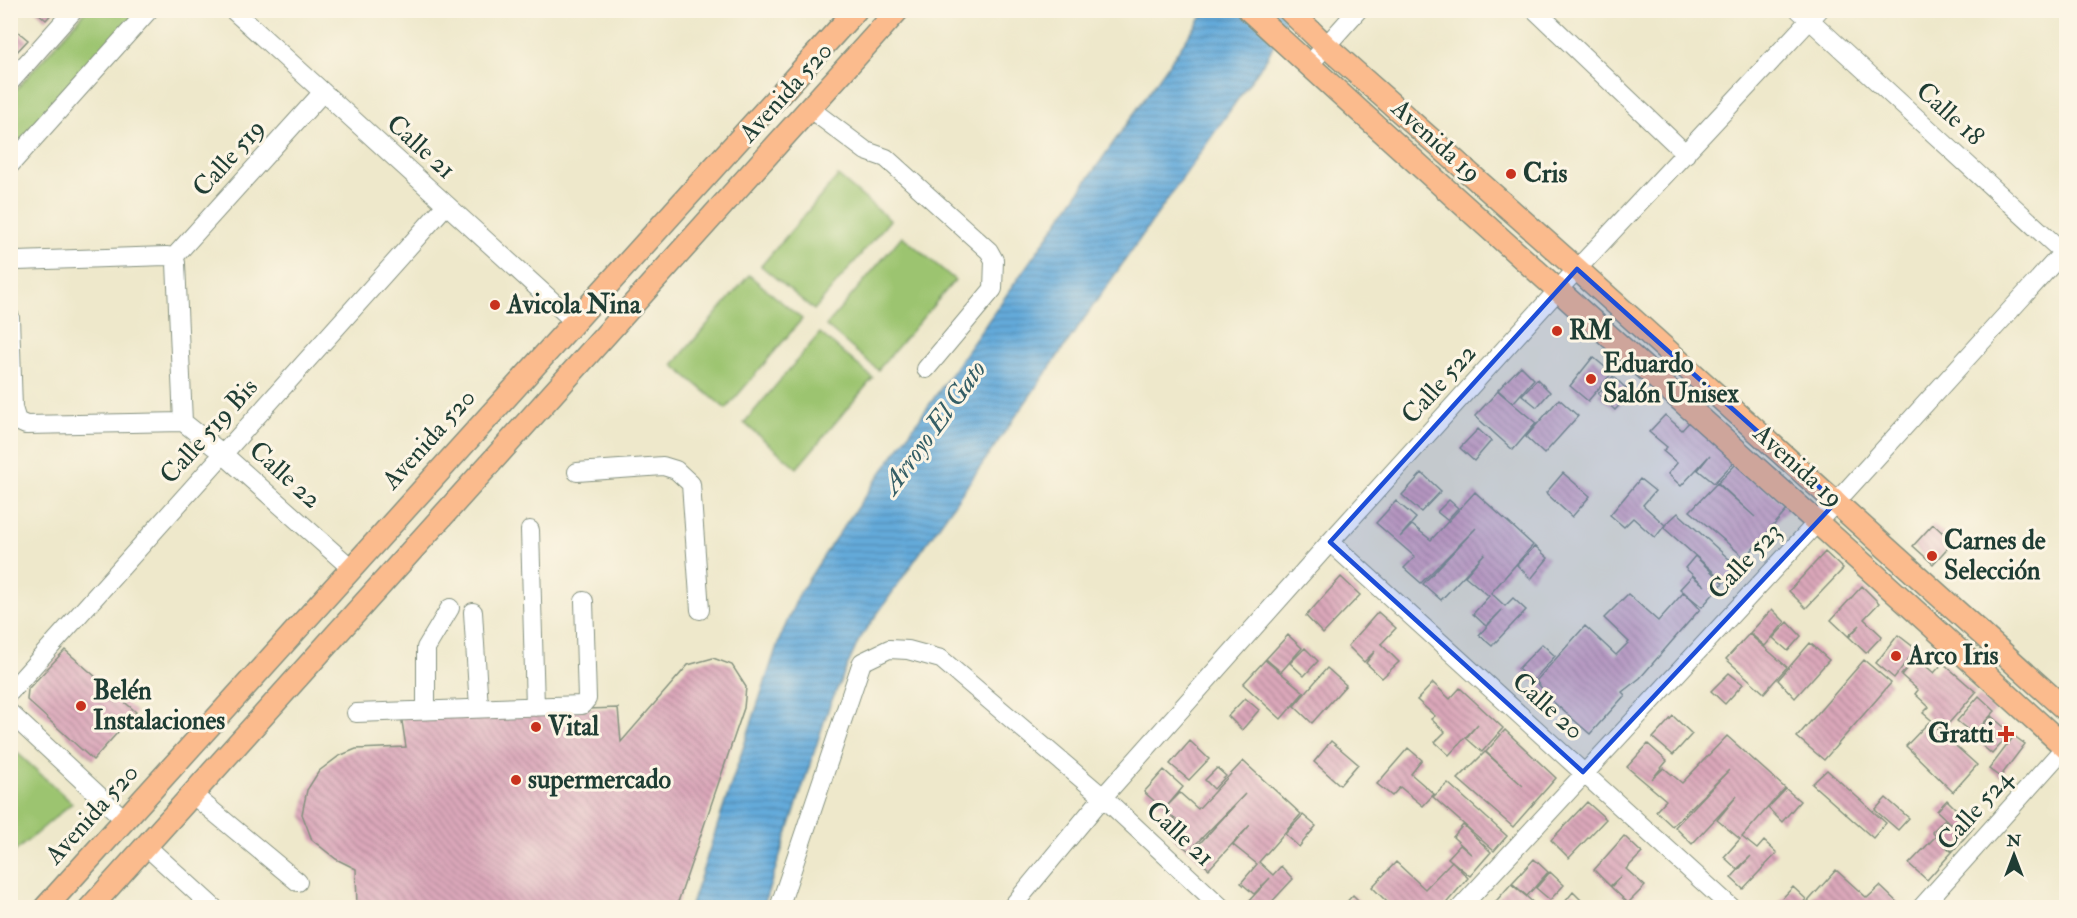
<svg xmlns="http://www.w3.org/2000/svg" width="2077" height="918" viewBox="0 0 2077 918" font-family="'IM FELL Double Pica',serif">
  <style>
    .grass { fill: #9cc470; stroke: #5e8052; stroke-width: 1.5 }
    .water { fill: url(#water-rules); stroke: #427487; stroke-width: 1.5 }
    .building { fill: url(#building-back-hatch) }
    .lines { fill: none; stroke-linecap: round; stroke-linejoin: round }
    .minor-casing { stroke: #869280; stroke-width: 20 }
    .major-casing { stroke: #869280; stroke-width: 25 }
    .minor { stroke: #fff; stroke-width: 18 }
    .major { stroke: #fbbb8d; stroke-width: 22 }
    .marked { fill: #1d4ed8; fill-opacity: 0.2; stroke: #1d4ed8; stroke-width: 4.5; stroke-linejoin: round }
    .poi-dot { fill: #c8321e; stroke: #fcf5e5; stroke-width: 2 }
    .labels { text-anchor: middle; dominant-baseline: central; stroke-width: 6; stroke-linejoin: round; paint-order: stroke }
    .street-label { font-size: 26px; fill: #1f3d34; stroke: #fcf5e5 }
    .poi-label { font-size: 26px; font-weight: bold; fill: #1f3d34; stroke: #fcf5e5; text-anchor: start }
    .water-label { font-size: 27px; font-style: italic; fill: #345e66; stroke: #fcf5e5 }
  </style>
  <defs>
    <pattern id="water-rules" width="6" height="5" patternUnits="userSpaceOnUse" patternTransform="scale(1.5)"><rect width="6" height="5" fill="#64aada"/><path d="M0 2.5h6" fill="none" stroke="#528cb2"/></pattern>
    <pattern id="building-back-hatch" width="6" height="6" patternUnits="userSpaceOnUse" patternTransform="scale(1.5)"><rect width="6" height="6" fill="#dba7ba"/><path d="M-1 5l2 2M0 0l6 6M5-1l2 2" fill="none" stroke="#b18998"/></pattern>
  </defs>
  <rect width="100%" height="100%" fill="#fcf5e5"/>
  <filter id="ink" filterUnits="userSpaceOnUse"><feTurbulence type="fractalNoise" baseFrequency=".0167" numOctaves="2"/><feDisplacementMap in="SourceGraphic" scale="12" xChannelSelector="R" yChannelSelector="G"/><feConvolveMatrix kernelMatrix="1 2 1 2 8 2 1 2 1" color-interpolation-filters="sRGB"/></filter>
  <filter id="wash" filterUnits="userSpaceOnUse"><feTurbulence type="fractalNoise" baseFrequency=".008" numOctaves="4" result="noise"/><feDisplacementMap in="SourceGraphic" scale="24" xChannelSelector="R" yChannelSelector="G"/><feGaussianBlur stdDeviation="1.35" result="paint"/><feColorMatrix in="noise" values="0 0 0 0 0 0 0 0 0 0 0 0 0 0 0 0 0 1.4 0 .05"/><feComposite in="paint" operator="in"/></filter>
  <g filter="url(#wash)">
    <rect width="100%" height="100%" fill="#eee8cb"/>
    <path class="grass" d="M86 11H138L11 152V95Z
      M838 176 890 220 814 310 761 266Z
      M902 236 955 280 878 370 826 326Z
      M749 275 802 319 726 409 673 365Z
      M820 333 873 378 797 468 744 423Z
      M11 747 72 803 11 855Z"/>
    <path class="water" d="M1206 11H1290L1268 56 859 640 829 707 763 907 690 908 778 643 799 594 830 546Z"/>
    <g id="blocks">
      <path class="building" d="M35 10H55L46 20Z
        M10 25 28 40 13 56 10 54Z
        M1593 357 1612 373 1588 401 1570 386Z
        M1521 366 1534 379 1513 403 1498 390Z
        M1613 376 1631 393 1615 410 1598 394Z
        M1537 379 1550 392 1537 407 1522 395Z
        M1498 391 1536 423 1513 450 1475 416Z
        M1559 399 1578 416 1544 454 1526 437Z
        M1665 415 1682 430 1692 419 1736 460 1714 483 1698 470 1710 455 1681 486 1668 474 1677 463 1663 451 1667 447 1649 432Z
        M1478 429 1491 441 1474 461 1460 448Z
        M1738 462 1788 509 1745 558 1690 511 1717 483 1755 517 1718 483Z
        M1422 473 1441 491 1421 512 1402 495Z
        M1563 473 1590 496 1572 517 1546 493Z
        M1640 479 1655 491 1643 505 1665 525 1655 538 1633 518 1624 527 1610 515Z
        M1475 492 1533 545 1491 593 1505 606 1513 598 1526 610 1492 646 1479 635 1502 610 1486 626 1473 614 1489 596 1465 576 1485 553 1441 600 1423 584 1476 528 1421 583 1404 568 1415 557 1376 523 1396 501 1416 518 1400 537 1412 525 1431 540Z
        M1449 500 1458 508 1447 520 1437 512Z
        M1678 513 1738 567 1725 582 1664 528 1665 525Z
        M1933 524 1953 542 1933 564 1913 546Z
        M1535 546 1548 558 1531 579 1517 565Z
        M1825 552 1843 569 1806 608 1789 591Z
        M1695 556 1723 583 1702 607 1680 589 1692 576 1705 586 1685 568Z
        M1341 577 1360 595 1323 634 1306 616Z
        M1862 586 1879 603 1864 619 1882 636 1866 653 1849 637 1860 625 1848 636 1831 620Z
        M1684 592 1700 609 1640 678 1622 692 1625 695 1590 734 1551 700 1536 681 1585 626 1616 655 1629 642 1604 618 1628 594 1658 621Z
        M1772 609 1785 622 1765 646 1750 633Z
        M1378 612 1396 628 1381 644 1399 662 1382 678 1366 663 1375 651 1364 662 1348 646Z
        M1788 622 1801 636 1788 651 1773 638Z
        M1749 634 1787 667 1764 693 1726 659Z
        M1288 635 1302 648 1281 672 1266 659Z
        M1898 635 1916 649 1894 678 1876 663Z
        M1810 643 1829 660 1795 698 1778 680Z
        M1542 644 1555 656 1532 682 1518 669Z
        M1305 648 1318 661 1304 676 1290 663Z
        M65 650 136 712 93 760 27 700 28 689Z
        M713 658 732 665 746 687 744 708 676 908H357L356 869 336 859 312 840 302 814 307 790 319 771 339 756 356 749 406 747 401 715 618 708 621 742 688 665Z
        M1916 658 1934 673 1943 663 1976 692 1943 730 1923 713 1929 707 1915 694 1918 690 1901 675Z
        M1265 660 1304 692 1281 719 1243 684Z
        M1864 660 1891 683 1824 760 1797 737Z
        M1327 668 1346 685 1312 723 1294 706Z
        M1729 673 1743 684 1725 704 1711 691Z
        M1433 683 1450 699 1460 688 1503 728 1482 752 1466 738 1478 724 1449 755 1435 742 1445 732 1431 719 1435 716 1417 700Z
        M1979 696 1995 711 1973 734 1957 721Z
        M1245 698 1259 710 1242 730 1228 716Z
        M1673 716 1692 734 1673 755 1653 738Z
        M1991 716 2011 733 1992 754 1972 737Z
        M1929 722 1977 765 1953 792 1906 746Z
        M1505 730 1556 778 1513 827 1458 779 1485 752 1523 786 1486 752Z
        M1727 736 1785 788 1742 837 1757 849 1764 841 1777 853 1743 889 1731 878 1751 856 1737 869 1724 857 1740 839 1717 820 1737 796 1692 844 1675 827 1729 770 1672 826 1656 811 1666 800 1627 767 1648 744 1667 761 1652 779 1664 768 1682 783Z
        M2014 736 2025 744 2000 777 1989 769Z
        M1190 741 1209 759 1189 780 1170 764Z
        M1331 741 1358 764 1340 785 1314 762Z
        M1408 748 1422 760 1411 774 1434 794 1423 806 1400 787 1392 796 1377 784Z
        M1243 761 1301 814 1259 862 1273 875 1281 866 1293 879 1266 908H1252L1247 903 1270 878 1254 894 1241 883 1257 864 1233 845 1250 825 1209 869 1191 853 1245 794 1189 851 1172 837 1183 826 1144 792 1164 770 1183 787 1168 805 1180 793 1198 809Z
        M1217 768 1226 776 1214 789 1205 780Z
        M1827 770 1886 823 1873 838 1812 784Z
        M1448 783 1507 836 1494 851 1433 797Z
        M1786 789 1800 801 1782 822 1768 808Z
        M1886 798 1909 818 1898 830 1875 810Z
        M1947 800 1974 827 1953 851 1938 839 1952 852 1927 880 1909 864 1936 836 1932 832 1944 820 1955 828 1937 811Z
        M1587 802 1606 819 1569 858 1551 840Z
        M1303 815 1316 826 1299 847 1285 834Z
        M1463 825 1491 852 1470 876 1448 858 1460 845 1472 855 1453 837Z
        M1624 836 1642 853 1626 869 1645 886 1628 903 1611 887 1621 876 1610 886 1594 870Z
        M1534 859 1548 872 1527 896 1512 883Z
        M1452 861 1468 878 1442 908H1393L1372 887 1396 862 1425 889Z
        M1836 870 1867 898 1880 886 1903 908H1802Z
        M1550 872 1564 885 1550 900 1536 888Z
        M1511 884 1527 897 1539 908H1490Z
        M1793 887 1806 899 1799 908H1773Z
        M1573 892 1589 908H1560Z
        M1353 895 1366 908H1341Z"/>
    </g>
  </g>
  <g filter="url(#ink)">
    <use href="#blocks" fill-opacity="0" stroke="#869280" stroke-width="1.5"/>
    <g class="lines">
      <g class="minor-casing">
        <path id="minor" d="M233 10 574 321
          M1535 10 1686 154
          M1799 10 2066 255
          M1309 65 1358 10
          M10 82 74 10
          M809 108 866 151 886 158 989 251 994 260 993 289 926 369
          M10 165 149 10
          M174 257 323 92
          M10 317 13 408 17 421 26 425 183 422 176 263 174 257 166 256 17 261 11 263
          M183 422 222 453 351 568
          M577 472 663 466 676 470 691 484 700 610
          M530 530 535 707
          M1330 542 1732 908
          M473 612 479 708
          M10 692 446 205
          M426 710V648L450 608
          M10 713 125 820
          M356 713 582 705 587 699 584 601
          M192 794 298 882
          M146 846 214 908
          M779 908 862 662 889 649 908 650 941 659 1103 797 1222 908
          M1011 908 1103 797 1330 542 1577 269 1819 10
          M1460 908 1836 502 2066 249
          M1921 908 2066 746"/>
      </g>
      <g class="major-casing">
        <path id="major" d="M1249 10C1519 259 1796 500 2066 748
          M1289 10 1325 45 1577 269 2066 710
          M45 908 856 10
          M90 908 898 10"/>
      </g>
      <use href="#minor" class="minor"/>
      <use href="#major" class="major"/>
    </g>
  </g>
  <path class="marked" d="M1577 269 1836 502 1583 772 1330 542Z"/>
  <g class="poi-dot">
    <circle cx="1511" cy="174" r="6"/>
    <circle cx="495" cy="305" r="6"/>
    <circle cx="1557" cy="331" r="6"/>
    <circle cx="1591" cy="379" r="6"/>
    <circle cx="1932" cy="556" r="6"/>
    <circle cx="1896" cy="656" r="6"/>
    <circle cx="81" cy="706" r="6"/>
    <circle cx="536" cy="727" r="6"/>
    <path d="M2003 725h6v6h6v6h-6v6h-6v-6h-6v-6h6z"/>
    <circle cx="516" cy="780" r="6"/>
  </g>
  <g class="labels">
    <g class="street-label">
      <text transform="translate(786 92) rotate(-48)">Avenida 520</text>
      <text transform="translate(1950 114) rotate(42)">Calle 18</text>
      <text transform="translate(1436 141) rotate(42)">Avenida 19</text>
      <text transform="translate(421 147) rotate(42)">Calle 21</text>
      <text transform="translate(229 158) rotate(-48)">Calle 519</text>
      <text transform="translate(1439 384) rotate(-48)">Calle 522</text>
      <text transform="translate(209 431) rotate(-48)">Calle 519 Bis</text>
      <text transform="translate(429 439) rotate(-48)">Avenida 520</text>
      <text transform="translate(1798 466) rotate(42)">Avenida 19</text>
      <text transform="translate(285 475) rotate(42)">Calle 22</text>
      <text transform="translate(1745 561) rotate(-47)">Calle 523</text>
      <text transform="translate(1548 706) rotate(42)">Calle 20</text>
      <text transform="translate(1975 810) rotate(-48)">Calle 524</text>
      <text transform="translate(92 814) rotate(-48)">Avenida 520</text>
      <text transform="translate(1180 834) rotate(43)">Calle 21</text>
    </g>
    <g class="poi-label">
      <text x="1523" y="174">Cris</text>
      <text x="507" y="305">Avicola Nina</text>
      <text x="1569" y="331">RM</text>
      <text x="1603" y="364">Eduardo<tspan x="1603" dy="30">Salón Unisex</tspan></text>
      <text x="1944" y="541">Carnes de<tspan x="1944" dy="30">Selección</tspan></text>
      <text x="1908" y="656">Arco Iris</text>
      <text x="93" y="691">Belén<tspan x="93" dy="30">Instalaciones</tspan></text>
      <text x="548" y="727">Vital</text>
      <text x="1994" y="734" text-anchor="end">Gratti</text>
      <text x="528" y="780">supermercado</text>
    </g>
    <g class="water-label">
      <text transform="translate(934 427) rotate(-54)">Arroyo El Gato</text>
    </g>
  </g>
  <rect width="2077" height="918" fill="none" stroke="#fcf5e5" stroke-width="36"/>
  <g transform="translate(2014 855)" stroke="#fcf5e5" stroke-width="4.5" paint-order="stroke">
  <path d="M0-4.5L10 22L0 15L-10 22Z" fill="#1f3d34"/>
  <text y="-9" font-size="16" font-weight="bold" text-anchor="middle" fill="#1f3d34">N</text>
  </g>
</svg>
